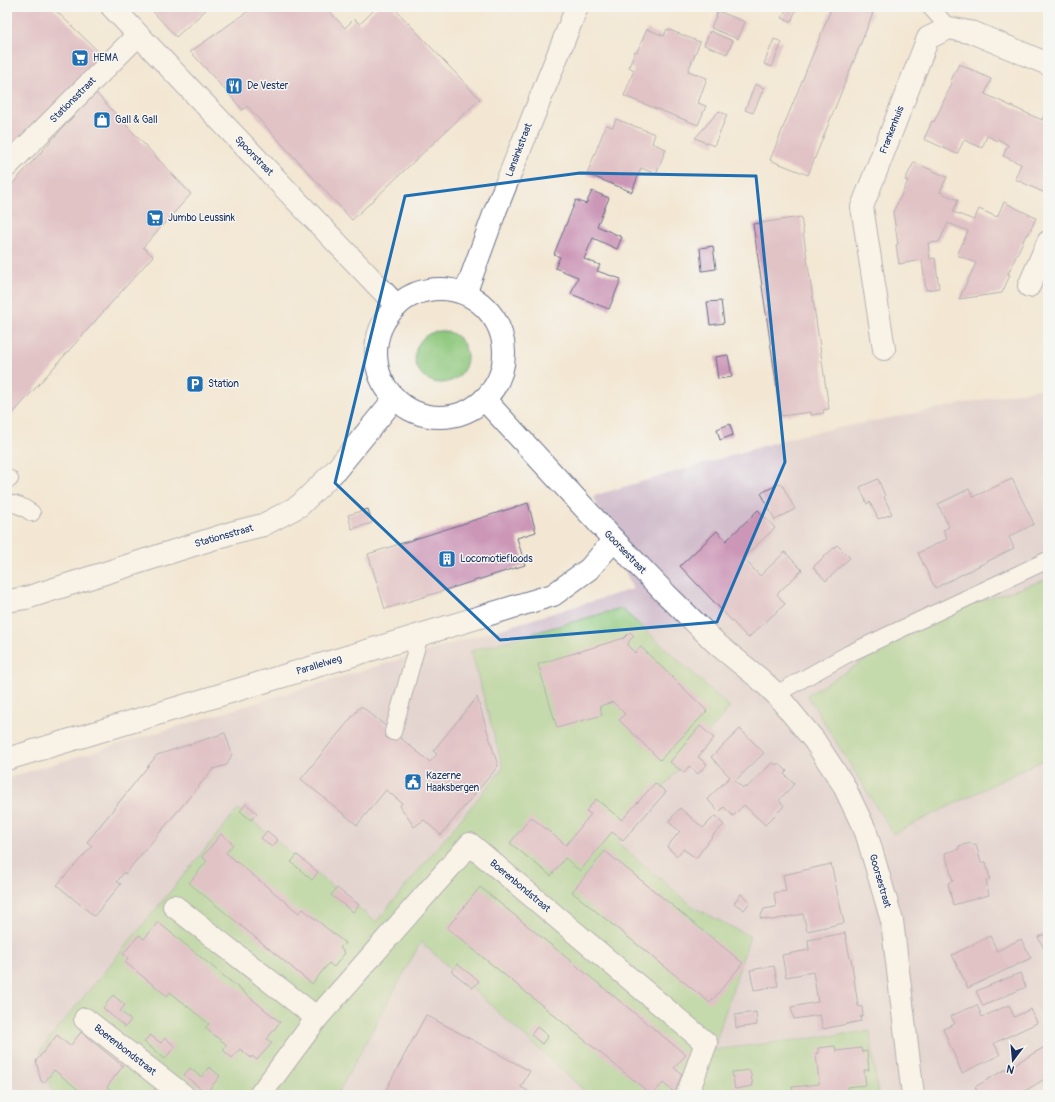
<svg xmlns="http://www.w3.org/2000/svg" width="1055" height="1102" viewBox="0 0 1055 1102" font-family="Pangolin,sans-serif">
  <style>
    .industrial { fill: #d1bdcc }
    .green { fill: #8dc77b; stroke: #547b6c }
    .building { fill: #cc97b7 }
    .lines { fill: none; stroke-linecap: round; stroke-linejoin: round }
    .service-casing { stroke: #676f87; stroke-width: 18 }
    .minor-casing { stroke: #676f87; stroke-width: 24 }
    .tertiary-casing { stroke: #676f87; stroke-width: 24 }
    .service { stroke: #fff; stroke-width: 16 }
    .minor { stroke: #fff; stroke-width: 22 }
    .tertiary { stroke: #fff; stroke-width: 22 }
    .marked { fill: none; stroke: #1f6fb2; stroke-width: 3; stroke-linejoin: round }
    .labels { text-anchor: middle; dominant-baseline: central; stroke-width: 3; stroke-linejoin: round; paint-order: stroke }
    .poi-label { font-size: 10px; fill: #1b2f5e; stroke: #f6f6f2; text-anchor: start }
    .street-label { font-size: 10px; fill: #1b2f5e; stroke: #f6f6f2 }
  </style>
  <rect width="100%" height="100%" fill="#f6f6f2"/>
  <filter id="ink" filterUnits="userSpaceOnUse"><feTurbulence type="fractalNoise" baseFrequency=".025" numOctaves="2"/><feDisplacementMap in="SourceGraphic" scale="8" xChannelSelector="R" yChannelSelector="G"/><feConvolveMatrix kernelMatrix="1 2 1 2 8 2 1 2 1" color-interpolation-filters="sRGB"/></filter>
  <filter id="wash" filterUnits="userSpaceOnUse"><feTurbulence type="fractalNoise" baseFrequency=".012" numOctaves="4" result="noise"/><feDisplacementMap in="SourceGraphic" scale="16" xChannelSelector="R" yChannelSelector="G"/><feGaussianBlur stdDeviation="0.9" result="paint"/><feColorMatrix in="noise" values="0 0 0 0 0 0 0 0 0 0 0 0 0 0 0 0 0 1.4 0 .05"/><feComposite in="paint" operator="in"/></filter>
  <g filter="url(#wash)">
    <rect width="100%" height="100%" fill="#f3e7d3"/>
    <path class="industrial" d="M1048 387V1095H7V778L633 589 593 496 797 436Z"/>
    <path class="green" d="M415 357a26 26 0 1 1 52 0a26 26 0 1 1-52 0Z
      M1048 579V752L1043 760 893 834 807 695 872 656 954 610Z
      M621 608 730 707 618 843 695 908 750 936 713 1050 870 1031 878 1095H589L421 942 337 1095H54L40 1050 238 809 376 922 503 768 471 651Z"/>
    <g id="blocks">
      <path class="building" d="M7 7H52L103 56 15 147 11 144 7 147Z
        M149 7H209L176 37Z
        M254 7H325L345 28 354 19 360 24 377 7H393L480 99 352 220 247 106 243 110 190 51 193 50Z
        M787 7H797L791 22 782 18Z
        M832 7H870L869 11 873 13 808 175 770 160Z
        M718 11 745 22 738 39 711 28Z
        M647 29 664 36 667 29 700 42 688 71 707 78 698 103 706 106 698 125 624 96 634 70 629 67 635 51 637 52Z
        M710 31 733 41 727 54 704 45Z
        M774 39 782 42 772 67 764 64Z
        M959 64 991 79 985 94 1013 107 1042 120 1048 106 1047 194 1015 179 1021 164 1003 156 1008 145 998 139V141L987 136 982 148 964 140 957 154 924 139 932 121 934 122 943 103 952 83 950 82Z
        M755 84 764 88 753 113 745 110Z
        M95 92 191 194 143 247 153 256 7 420V190Z
        M719 111 727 115 714 146 695 138Z
        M616 119 655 134 652 143 666 149 656 174 641 168 632 192 587 174 606 125 613 127Z
        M914 162 947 177 940 192 958 200 953 212 974 220 979 209 997 217 1004 202 1036 218 1028 235H1026L1008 274 1010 275 1002 293 959 299 976 263 957 255 968 231 948 223 939 242 928 243 930 259 935 258 939 288 926 290 922 260 899 264 896 245 898 244 893 212 908 181 905 180Z
        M592 191 609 198 597 226 622 237 617 249 593 238 584 259 600 265 597 271 621 279 609 309 571 294 578 277 555 268 560 257 554 254 576 200 586 204Z
        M801 217 829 409 823 410 824 413 811 415V412L781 416 753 224Z
        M713 246 716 269 702 271 700 248Z
        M721 301 724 323 710 325 707 302Z
        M728 355 732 377 718 379 715 357Z
        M730 424 733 435 720 440 717 429Z
        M878 479 885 496 884 497 892 514 878 519 870 502 867 504 860 487Z
        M1012 479 1034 524 1009 537 1014 548 935 588 918 553 947 539 943 530 949 527 938 504 969 489 973 497Z
        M781 483 795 509 775 520 761 493Z
        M528 503 536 532 517 538 525 565 385 609 368 554Z
        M368 509 372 523 352 529 348 515Z
        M758 510 775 528 743 558 760 576 785 552 802 570 777 594 785 604 748 638 680 566 717 531 726 541Z
        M837 545 850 558 826 581 813 567Z
        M630 632 634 636 629 641 628 646 635 653 641 647 707 711 660 760 619 720 625 714 613 702 600 706 602 715 557 728 538 664 624 638Z
        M477 697 498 766 441 835 424 820 414 827 400 806 402 803 386 790 357 825 301 779 361 706 430 762 437 754 433 751Z
        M700 726 714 738 698 757 707 764 698 774 689 766 684 773 670 762Z
        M740 729 764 753 735 781 743 788 744 786 746 788 773 762 776 765 778 763 787 771 784 774 794 784 779 800 784 806 765 825 744 805 733 816 724 807 719 812 707 799 730 777 711 757Z
        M225 733 232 754 227 765 213 769 125 874 124 872 117 882 121 884 94 916 57 885 92 846 87 842 157 755Z
        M655 783 666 792 623 840 612 832 580 871 565 858 551 876 510 843 531 817 566 845 591 814 586 811 596 799 622 820Z
        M246 804 257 813 251 820 240 811Z
        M680 808 703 828 715 816 724 825 714 834 696 858 683 849 677 856 667 847 680 831 668 822Z
        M267 831 278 840 272 847 261 838Z
        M221 834 233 844 226 853 299 913 303 909 345 943 340 948 345 953 334 967 329 963 312 984 189 883 207 861 202 857Z
        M971 843 972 845 976 844 981 863 986 862 990 879 986 881 989 895 953 905 948 883 953 881 945 853 959 849V846Z
        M605 851 743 963 710 1003 572 892Z
        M297 855 318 872 312 880 291 862Z
        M831 864 844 923 807 931 803 914 772 920 760 918 764 909 776 907 774 893 786 891 783 875Z
        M480 887 686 1055 674 1068 682 1074 675 1093 663 1083 652 1095 447 928Z
        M337 888 359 905 353 912 331 895Z
        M741 894 750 902 744 910 734 903Z
        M158 922 280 1022 267 1039 272 1043 257 1060 252 1056 251 1058 240 1049 232 1058 223 1050 227 1045 205 1028 209 1024 170 992 167 996 125 962 128 958 123 954 139 935 144 939Z
        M845 933 850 958H851L858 1006 862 1007 863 1015 860 1017 861 1021 823 1029 820 1015 794 1019 791 1007 818 1002 813 972 786 977 782 955 809 950 808 940Z
        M1048 933V957L1038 937Z
        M990 936 997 951 1021 939 1031 958 968 988 952 955Z
        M457 964 479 981 473 988 451 971Z
        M774 966 778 986 754 990 750 970Z
        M1020 973 1026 987 983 1006 976 991Z
        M113 995 125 1005 120 1011 131 1020 125 1027 103 1008Z
        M977 1005 982 1017 1009 1005 1014 1017 1031 1009 1037 1023 994 1043 1000 1055 962 1073 943 1029 955 1024 951 1016Z
        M756 1012 757 1025 736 1028 735 1015Z
        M426 1015 530 1071 521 1087 535 1095H383Z
        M537 1027 548 1036 542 1044 531 1035Z
        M81 1032 123 1066 107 1087 117 1095H85L54 1070 44 1083 41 1081 36 1061 57 1035 70 1046Z
        M150 1035 161 1043 165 1038 175 1046 165 1059 144 1042Z
        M1048 1045V1077L1025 1091 1027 1094 968 1095 977 1090 975 1087Z
        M835 1046 836 1051 861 1048 862 1052 867 1051 869 1070H864L866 1085 847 1087 848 1095H793L792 1087 819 1084 816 1053H818V1048Z
        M209 1067 220 1076 206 1093 184 1075 190 1068 201 1077Z
        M750 1070 753 1086 735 1089 732 1072Z
        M156 1087 165 1095H150Z
        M129 1090 135 1095H124Z"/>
    </g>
  </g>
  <g filter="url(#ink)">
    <use href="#blocks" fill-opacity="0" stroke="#676f87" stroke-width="1"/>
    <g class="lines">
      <g class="service-casing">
        <path id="service" d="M930 7 949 28
          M7 480 10 479
          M7 504C16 502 25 508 32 513
          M776 694 848 654 1048 560
          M393 732 420 635"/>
      </g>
      <g class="minor-casing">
        <path id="minor" d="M112 7 397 306
          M7 166 138 35
          M1029 286 1048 242
          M884 349 862 207 928 38 949 28 974 33 1048 64
          M7 759 553 595 589 569 614 540
          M174 906 317 1018
          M85 1019 183 1095
          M260 1095 317 1018 470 844 706 1043 687 1095"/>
      </g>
      <g class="tertiary-casing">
        <path id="tertiary" d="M376 353a64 64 0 1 1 128 0a64 64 0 1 1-128 0Z
          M465 294 496 209 577 7
          M484 399 614 540 666 594 718 645 760 679 776 694 814 740 843 784 866 832 892 921 913 1095
          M7 601 26 598 231 533 263 525 299 506 336 470 395 398"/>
      </g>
      <use href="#service" class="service"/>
      <use href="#minor" class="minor"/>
      <use href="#tertiary" class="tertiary"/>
    </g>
  </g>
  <path d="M0 0H1055V1102H0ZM580 173 756 176 785 462 717 622 500 640 335 483 405 196Z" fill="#f3e7d3" fill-opacity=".55" fill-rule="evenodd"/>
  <path class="marked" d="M580 173 756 176 785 462 717 622 500 640 335 483 405 196Z"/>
  <defs>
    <g id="supermarket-square" transform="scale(0.9)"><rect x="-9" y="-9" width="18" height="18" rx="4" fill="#1f6fb2" stroke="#f6f6f2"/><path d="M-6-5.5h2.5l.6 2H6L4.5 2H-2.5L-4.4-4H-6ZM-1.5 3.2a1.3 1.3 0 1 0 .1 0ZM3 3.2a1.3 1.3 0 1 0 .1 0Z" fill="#fff"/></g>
    <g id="restaurant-square" transform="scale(0.9)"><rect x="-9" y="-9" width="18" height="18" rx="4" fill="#1f6fb2" stroke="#f6f6f2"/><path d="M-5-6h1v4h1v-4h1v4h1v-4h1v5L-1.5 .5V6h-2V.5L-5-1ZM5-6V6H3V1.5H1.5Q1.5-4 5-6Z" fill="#fff"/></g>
    <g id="shop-square" transform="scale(0.9)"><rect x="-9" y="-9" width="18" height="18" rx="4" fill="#1f6fb2" stroke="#f6f6f2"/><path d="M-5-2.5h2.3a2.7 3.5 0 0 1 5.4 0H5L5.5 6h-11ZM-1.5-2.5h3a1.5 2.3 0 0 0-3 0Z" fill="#fff"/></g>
    <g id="parking-square" transform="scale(0.9)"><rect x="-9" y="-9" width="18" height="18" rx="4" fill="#1f6fb2" stroke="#f6f6f2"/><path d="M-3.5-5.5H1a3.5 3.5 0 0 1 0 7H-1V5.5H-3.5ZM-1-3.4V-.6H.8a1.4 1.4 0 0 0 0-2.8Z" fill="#fff"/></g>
    <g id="building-square" transform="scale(0.9)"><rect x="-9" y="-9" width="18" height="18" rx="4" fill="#1f6fb2" stroke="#f6f6f2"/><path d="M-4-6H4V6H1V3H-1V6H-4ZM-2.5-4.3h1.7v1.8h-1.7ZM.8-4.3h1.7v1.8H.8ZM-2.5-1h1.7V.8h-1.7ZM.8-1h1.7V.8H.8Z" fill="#fff"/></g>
    <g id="civic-square" transform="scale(0.9)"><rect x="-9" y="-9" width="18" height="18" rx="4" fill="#1f6fb2" stroke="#f6f6f2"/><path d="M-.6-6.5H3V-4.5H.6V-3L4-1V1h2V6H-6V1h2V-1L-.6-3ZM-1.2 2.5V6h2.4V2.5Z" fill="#fff"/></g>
  </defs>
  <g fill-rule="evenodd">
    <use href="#supermarket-square" x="80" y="58"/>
    <use href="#restaurant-square" x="234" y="86"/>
    <use href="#shop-square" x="102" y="120"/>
    <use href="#supermarket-square" x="155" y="218"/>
    <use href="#parking-square" x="195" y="384"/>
    <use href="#building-square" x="447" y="559"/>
    <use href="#civic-square" x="413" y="782"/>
  </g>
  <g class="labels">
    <g class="poi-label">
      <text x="93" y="58">HEMA</text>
      <text x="247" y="86">De Vester</text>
      <text x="115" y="120">Gall &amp; Gall</text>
      <text x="168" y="218">Jumbo Leussink</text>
      <text x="208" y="384">Station</text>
      <text x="460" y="559">Locomotiefloods</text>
      <text x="426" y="776">Kazerne<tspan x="426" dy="12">Haaksbergen</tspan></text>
    </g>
    <g class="street-label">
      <text transform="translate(73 100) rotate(-45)">Stationsstraat</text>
      <text transform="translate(892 130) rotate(-69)">Frankenhuis</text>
      <text transform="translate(519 150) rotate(-69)">Lansinkstraat</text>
      <text transform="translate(254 156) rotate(46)">Spoorstraat</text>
      <text transform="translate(224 536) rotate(-16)">Stationsstraat</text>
      <text transform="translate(625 552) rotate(46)">Goorsestraat</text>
      <text transform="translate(319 665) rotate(-17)">Parallelweg</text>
      <text transform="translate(880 881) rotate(74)">Goorsestraat</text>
      <text transform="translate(520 886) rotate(40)">Boerenbondstraat</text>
      <text transform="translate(125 1050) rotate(38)">Boerenbondstraat</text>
    </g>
  </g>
  <rect width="1055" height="1102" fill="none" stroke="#f6f6f2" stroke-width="24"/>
  <g transform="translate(1013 1060) rotate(196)" stroke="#f6f6f2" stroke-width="3" paint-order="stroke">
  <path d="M0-3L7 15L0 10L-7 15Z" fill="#1b2f5e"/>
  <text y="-6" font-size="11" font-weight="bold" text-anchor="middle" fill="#1b2f5e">N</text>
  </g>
</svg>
